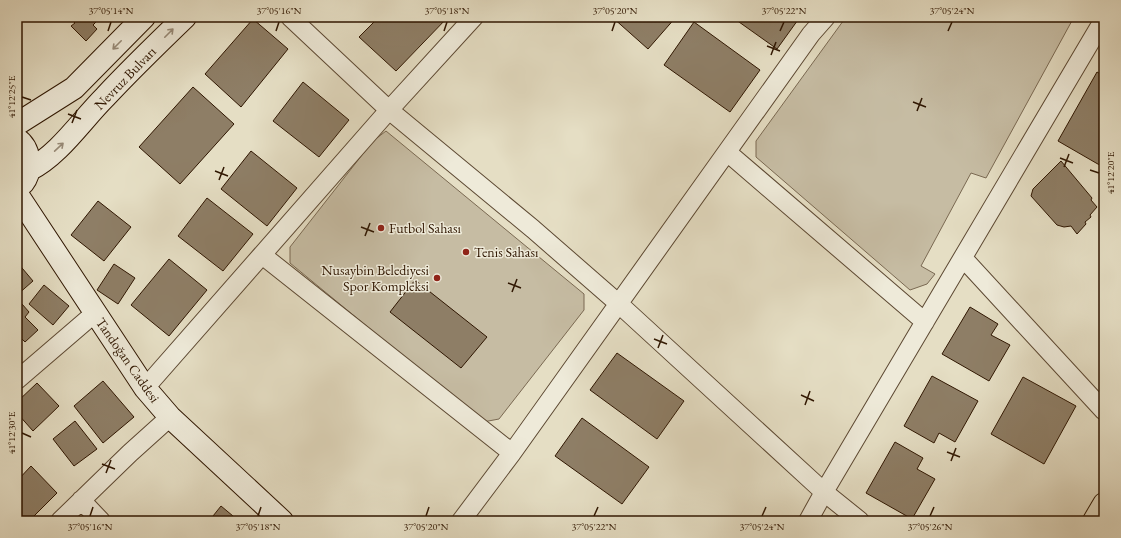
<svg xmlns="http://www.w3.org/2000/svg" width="1121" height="538" viewBox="0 0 1121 538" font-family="'EB Garamond',serif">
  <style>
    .green { fill: #c6bca3; stroke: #7a6952 }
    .building { fill: #8e7e66; stroke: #2f1601 }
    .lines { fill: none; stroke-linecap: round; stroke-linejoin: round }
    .street-casing { stroke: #5c4832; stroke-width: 20 }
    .secondary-casing { stroke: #2f1601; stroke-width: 24 }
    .highway-casing { stroke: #2f1601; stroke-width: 24 }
    .street { stroke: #eeead9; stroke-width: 18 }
    .secondary { stroke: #eeead9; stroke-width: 22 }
    .highway { stroke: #e5dec4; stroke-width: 22 }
    .oneway { stroke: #988b78 }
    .ticks { fill: none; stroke: #2f1601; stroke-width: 1.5 }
    .poi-dot { fill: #8f2418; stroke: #eeead9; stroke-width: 1.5 }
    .labels { text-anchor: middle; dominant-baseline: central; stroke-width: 3; stroke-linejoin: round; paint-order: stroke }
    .street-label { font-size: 14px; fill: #2f1601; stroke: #eeead9 }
    .poi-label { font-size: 14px; fill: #2f1601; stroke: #eeead9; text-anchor: start }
    .neatline { fill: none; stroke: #2f1601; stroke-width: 1.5 }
    .ticks-label { font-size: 10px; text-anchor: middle; fill: #2f1601 }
  </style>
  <rect width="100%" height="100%" fill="#e5dec4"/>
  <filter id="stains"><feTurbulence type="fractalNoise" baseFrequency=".005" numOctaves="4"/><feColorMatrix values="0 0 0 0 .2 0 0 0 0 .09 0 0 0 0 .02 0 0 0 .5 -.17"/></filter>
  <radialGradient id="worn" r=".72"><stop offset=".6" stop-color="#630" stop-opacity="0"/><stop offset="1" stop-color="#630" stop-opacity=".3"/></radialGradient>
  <path class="green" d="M846 17H1074L986 178 971 173 921 266 935 274 927 284 910 290 756 157V141Z
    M386 131 584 294V310L499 419 483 422 290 263V247L373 141Z"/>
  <path class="building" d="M69 17H101L93 25 97 29 86 41 71 26 75 23Z
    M379 17H448L396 71 359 37Z
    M612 17H676L648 49Z
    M732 17H800L777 49Z
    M253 19 288 49 241 107 205 74Z
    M694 22 760 70 730 112 664 65Z
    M1097 72 1104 76 1103 167 1058 141Z
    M303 82 349 120 319 157 273 121Z
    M193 87 234 124 180 184 139 147Z
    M251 151 297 188 267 226 221 189Z
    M1061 161 1092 198 1091 200 1097 207 1090 215 1091 217 1085 222 1086 224 1077 234 1071 226 1064 227 1057 225 1031 196 1033 189Z
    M207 198 253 234 223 271 178 236Z
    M98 201 131 227 104 261 71 235Z
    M169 259 207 290 169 336 131 305Z
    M17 262 33 281 17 295Z
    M114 264 135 278 118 304 97 290Z
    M415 280 487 337 461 368 390 312Z
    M44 285 69 306 53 325 29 304Z
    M22 304 29 312 25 317 38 330 25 342 17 334V309Z
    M970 307 998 324 991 335 1010 345 989 381 942 354Z
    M617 353 684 401 657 439 590 390Z
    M932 376 978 401 955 442 939 433 934 443 904 426Z
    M1023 377 1076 406 1044 464 991 434Z
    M103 381 134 417 103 443 74 406Z
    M37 383 59 406 33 431 17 413V402Z
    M582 418 649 467 622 504 555 456Z
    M75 421 97 449 74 466 53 439Z
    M895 442 923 458 917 469 935 479 912 519 866 493Z
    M31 466 57 493 29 521H17V481Z
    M221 506 239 521H209Z"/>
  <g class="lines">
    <g class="street-casing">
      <path id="street" d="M290 17 389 110 533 229 619 304 824 492 860 521
        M727 152 925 322
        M262 255 512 453
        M963 258 1104 411
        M17 380 95 313
        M145 388 389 110 474 17
        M81 500 101 521
        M60 521 130 453 170 417
        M461 521 512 453 811 34 826 17
        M808 521 824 492 1104 19"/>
    </g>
    <g class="secondary-casing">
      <path id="secondary" d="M17 124 74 88 144 17
        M17 139C30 148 33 170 23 183
        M29 170C59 155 81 121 105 97 131 69 158 43 185 17
        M17 194 145 388 170 417 282 521"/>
    </g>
    <g class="highway-casing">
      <path id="highway" d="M1094 521 1104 504"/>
    </g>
    <use href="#street" class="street"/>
    <use href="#secondary" class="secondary"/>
    <use href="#highway" class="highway"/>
  </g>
  <defs><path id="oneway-shaft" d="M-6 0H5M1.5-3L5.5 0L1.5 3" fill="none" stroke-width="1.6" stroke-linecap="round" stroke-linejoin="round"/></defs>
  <g class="oneway">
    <use href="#oneway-shaft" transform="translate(169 33) rotate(-45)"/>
    <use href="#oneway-shaft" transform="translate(117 45) rotate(135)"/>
    <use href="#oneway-shaft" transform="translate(59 147) rotate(-43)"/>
  </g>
  <path class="ticks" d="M108 31 111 22M276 31 279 22M444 31 447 22M612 31 615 22M780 31 784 22M948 31 952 22M767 46 780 51M771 55 776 42M22 97 31 100M913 102 926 107M917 111 922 98M68 114 81 119M72 123 77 110M1060 158 1073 163M1064 167 1069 154M1090 170 1099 173M215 171 228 176M219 180 224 167M361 227 374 232M365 236 370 223M508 283 521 288M512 292 517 279M654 339 667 344M658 348 663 335M801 395 814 401M805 405 810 391M22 433 31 437M947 452 960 457M951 461 956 448M102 464 115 469M106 473 111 460M90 516 93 507M258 516 261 507M426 516 429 507M594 516 598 507M762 516 766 507M930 516 934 507"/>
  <g class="poi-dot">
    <circle cx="381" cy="228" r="4"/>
    <circle cx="466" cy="252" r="4"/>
    <circle cx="437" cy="278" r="4"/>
  </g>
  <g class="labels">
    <g class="street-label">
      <text transform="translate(125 78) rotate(-46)">Nevruz Bulvarı</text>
      <text transform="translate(128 360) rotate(55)">Tandoğan Caddesi</text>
    </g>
    <g class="poi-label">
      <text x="389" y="228">Futbol Sahası</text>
      <text x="474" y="252">Tenis Sahası</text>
      <text x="429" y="270" text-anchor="end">Nusaybin Belediyesi<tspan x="429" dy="16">Spor Kompleksi</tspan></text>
    </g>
  </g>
  <rect width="1121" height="538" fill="none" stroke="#e5dec4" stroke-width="44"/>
  <rect x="22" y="22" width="1077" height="494" class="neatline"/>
  <g class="ticks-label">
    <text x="111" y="14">37°05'14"N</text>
    <text x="279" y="14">37°05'16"N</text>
    <text x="447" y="14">37°05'18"N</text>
    <text x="615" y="14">37°05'20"N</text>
    <text x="784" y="14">37°05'22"N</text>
    <text x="952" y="14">37°05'24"N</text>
    <text transform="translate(11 97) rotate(-90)" y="4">41°12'25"E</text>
    <text transform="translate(1110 173) rotate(-90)" y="4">41°12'20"E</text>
    <text transform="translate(11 433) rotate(-90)" y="4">41°12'30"E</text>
    <text x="90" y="530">37°05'16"N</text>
    <text x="258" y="530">37°05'18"N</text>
    <text x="426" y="530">37°05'20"N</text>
    <text x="594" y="530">37°05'22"N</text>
    <text x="762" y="530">37°05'24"N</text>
    <text x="930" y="530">37°05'26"N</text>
  </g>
  <rect width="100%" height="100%" filter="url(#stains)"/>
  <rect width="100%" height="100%" fill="url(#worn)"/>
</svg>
